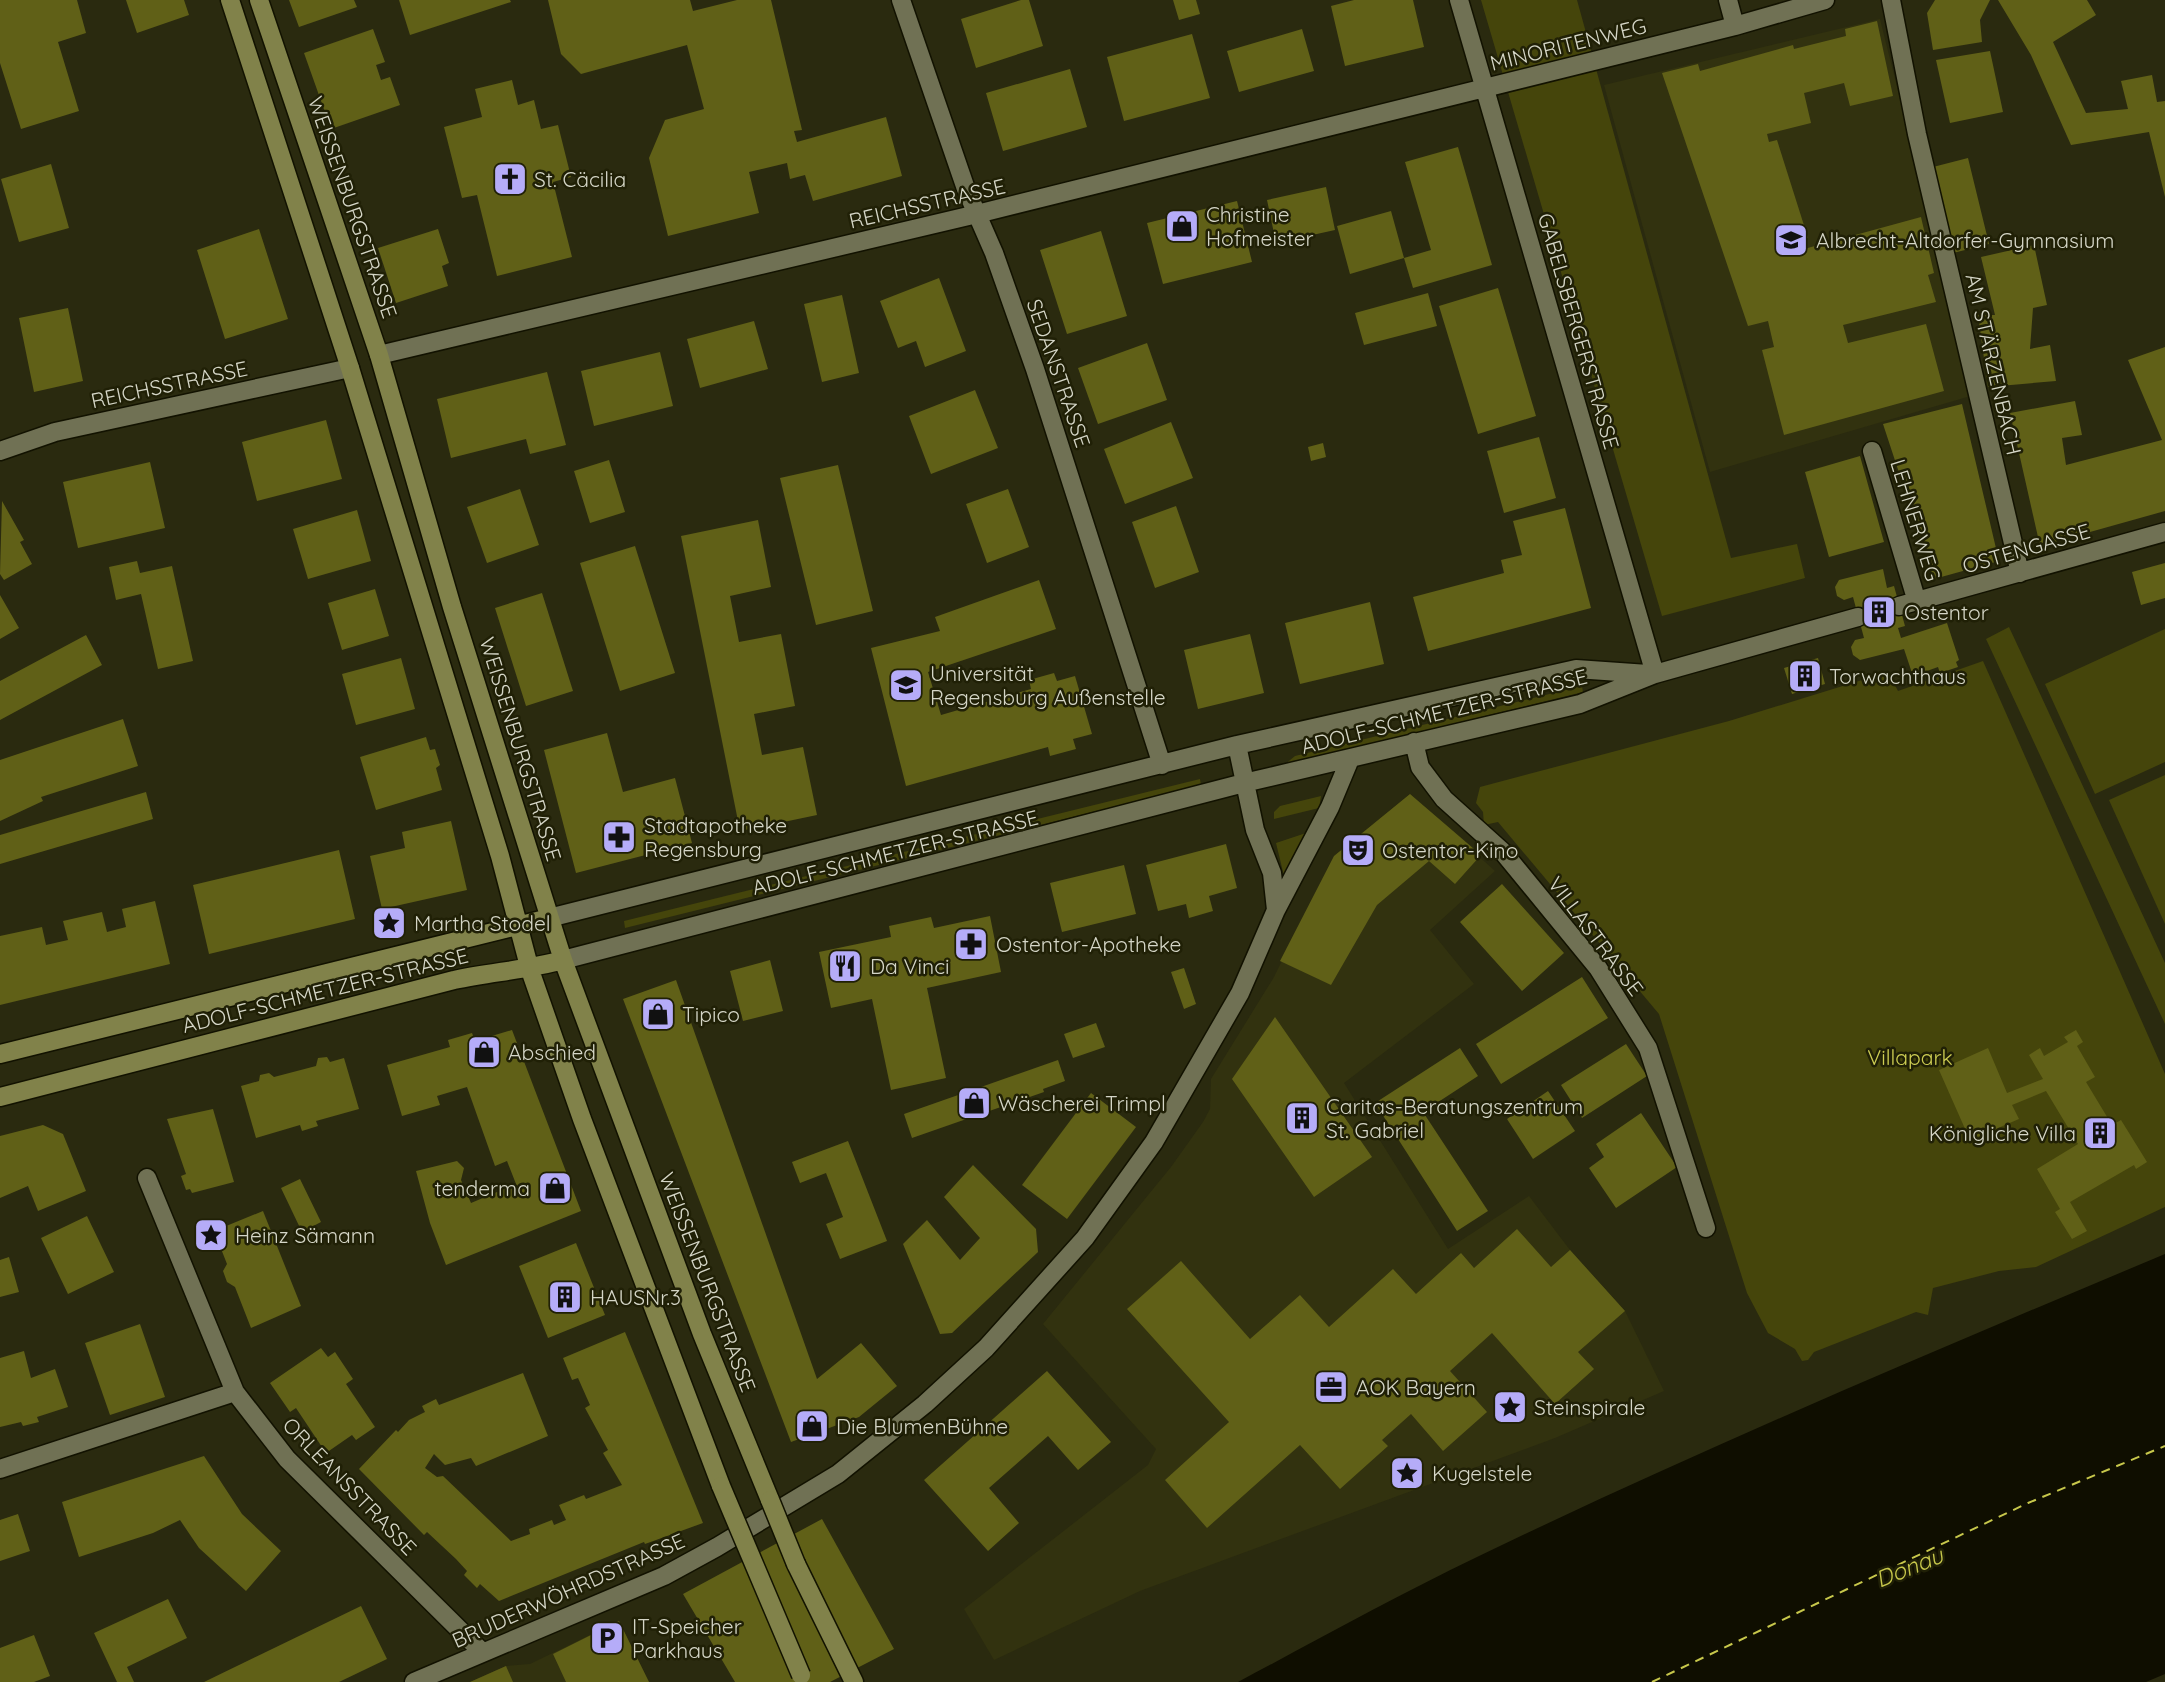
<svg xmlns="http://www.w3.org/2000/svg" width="2165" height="1682" viewBox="0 0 2165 1682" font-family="Quicksand,sans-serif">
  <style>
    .built { fill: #32320f }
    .green { fill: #45450b }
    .water { fill: #0f0e00 }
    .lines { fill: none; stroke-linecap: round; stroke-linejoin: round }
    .ferry { stroke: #c7c74b; stroke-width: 2; stroke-dasharray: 9 7; stroke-linecap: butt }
    .building { fill: #606017 }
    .street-tunnel { stroke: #44442b; stroke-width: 18; stroke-dasharray: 18 9; stroke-linecap: butt }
    .street-casing { stroke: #121200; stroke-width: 21 }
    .secondary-casing { stroke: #121200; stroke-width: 21 }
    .street { stroke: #707154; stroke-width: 18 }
    .secondary { stroke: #81824a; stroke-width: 18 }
    .secondary-bridge-casing { stroke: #121200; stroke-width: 21; stroke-linecap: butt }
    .secondary-bridge { stroke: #81824a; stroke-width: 18 }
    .labels { text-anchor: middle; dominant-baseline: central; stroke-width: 5; stroke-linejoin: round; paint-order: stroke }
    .street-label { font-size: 21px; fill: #d5d6c7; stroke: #202006 }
    .poi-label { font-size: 21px; fill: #d5d6c7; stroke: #202006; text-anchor: start }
    .park-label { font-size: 21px; fill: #cece53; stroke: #202006 }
    .water-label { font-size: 23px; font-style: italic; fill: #c7c74b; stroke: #202006 }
  </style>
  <rect width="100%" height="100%" fill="#2a2a0f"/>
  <path class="built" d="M1880 19 1974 395 1710 472 1604 85Z
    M1410 794 1495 871 1430 930 1474 984 1344 1083 1448 1249 1529 1196 1570 1250 1625 1311 1664 1391 1555 1438 1140 1591 994 1660 964 1609 1148 1465 1156 1449 1043 1324 1171 1167 1203 1122 1210 1109 1211 1079 1274 977 1334 856Z
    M619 1621 649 1682H470L506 1666 530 1664Z"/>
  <path class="green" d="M1481 0H1577L1731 558 1797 544 1805 578 1662 616Z
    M2009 627 2165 963V1024L1986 639Z
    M2165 629V762L2095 794 2045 684Z
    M1983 661 2165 1074V1207L2036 1267 1999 1271 1933 1288 1928 1315 1916 1312 1814 1352 1808 1360 1802 1361 1795 1349 1768 1333 1747 1293 1659 1014 1498 822 1484 825 1483 812 1476 803 1480 787 1729 721 1888 672 1898 691Z
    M1582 686 1583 692 1284 765 1295 756Z
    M2165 775V924L2109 800Z
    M1200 779 1201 785 625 928 624 921Z
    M1321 796 1319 808 1274 819V812L1280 806Z
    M1309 832 1285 880 1276 843Z"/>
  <path class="water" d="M2165 1254V1674L2146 1682H1238C1317 1640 1396 1596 1477 1557 1703 1448 1934 1351 2165 1254Z"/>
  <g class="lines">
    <path class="ferry" d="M1652 1682 2028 1503 2165 1446"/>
  </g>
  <path class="building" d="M0 0H77L86 33 58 42 79 111 21 129 0 63Z
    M126 0H184L189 15 137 33Z
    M289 0H354L357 7 299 27Z
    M399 0H510L511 2 410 35Z
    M548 0H690L693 11 737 0H771L802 130 794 131 797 142 886 117 902 176 813 201 805 175 790 179 787 163 749 172 759 213 668 236 649 158 665 120 704 109 687 45 581 74 561 54Z
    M1021 0H1029L1043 46 976 68 961 19Z
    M1173 0H1196L1200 14 1179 20Z
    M1354 0H1413L1424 47 1345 66 1331 6Z
    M1935 0H1990L1980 20 1982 42 1933 50 1927 13Z
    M1998 0H2087L2096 15 2053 42 2086 113 2128 109 2121 81 2152 75 2157 102 2165 101V197L2149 132 2071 145 2031 55Z
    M1877 21 1893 96 1850 106 1844 83 1804 93 1811 123 1767 134 1769 142 1777 140 1808 238 1801 240 1804 249 1921 217 1934 273 1928 275 1936 302 1843 325 1848 343 1926 324 1944 391 1784 435 1762 350 1774 347 1768 321 1748 326 1662 73 1698 64 1700 71 1793 45 1794 49 1846 36 1845 29Z
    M373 29 385 62 376 65 381 80 390 77 400 105 331 129 304 53Z
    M1302 29 1314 71 1239 92 1227 51Z
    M1192 34 1210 98 1124 121 1107 57Z
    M1990 51 2003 112 1950 123 1936 60Z
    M1070 69 1087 127 1003 151 986 93Z
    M512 80 518 105 534 100 541 129 558 125 571 177 553 182 572 257 497 276 477 195 462 198 444 127 482 117 475 89Z
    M1458 147 1492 265 1413 288 1404 258 1431 250 1405 162Z
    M1968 158 1989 244 1953 253 1933 167Z
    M51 164 69 228 19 242 1 179Z
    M1326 187 1335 230 1276 243 1267 200Z
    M1237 201 1252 262 1163 284 1147 223Z
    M1391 211 1404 258 1350 274 1337 226Z
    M259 229 288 319 225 339 197 250Z
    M438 229 449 263 442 266 448 286 396 303 378 248Z
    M1101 231 1127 316 1067 334 1040 250Z
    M2034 245 2047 305 2033 308 2030 349 2050 345 2056 381 1988 387 1978 315H1995L1981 257Z
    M939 278 966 351 925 367 916 341 898 348 880 301Z
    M1498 288 1536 416 1478 434 1439 306Z
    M1428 293 1437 326 1364 345 1355 313Z
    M842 295 859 373 822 382 804 304Z
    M68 308 83 381 34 392 19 318Z
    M754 321 768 369 700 388 687 339Z
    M1147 343 1167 400 1098 424 1078 368Z
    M2165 347V511L2040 546 2010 413 2075 401 2082 435 2062 438 2066 465 2162 440 2128 360Z
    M660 352 673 406 594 426 581 371Z
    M547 372 566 445 530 454 526 439 451 458 437 399Z
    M975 390 998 448 931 474 909 416Z
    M1962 404 1999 561 1934 579 1883 424Z
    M326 420 342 479 257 501 242 442Z
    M1171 422 1193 478 1125 504 1104 449Z
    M1539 437 1556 498 1504 513 1487 451Z
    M1323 443 1326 457 1311 461 1308 447Z
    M1860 456 1884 542 1829 557 1805 472Z
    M609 460 625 512 590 523 574 471Z
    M150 462 165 528 78 548 63 482Z
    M838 465 873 611 816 625 780 478Z
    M520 489 539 545 487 563 467 507Z
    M1008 489 1029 547 987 563 966 504Z
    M2 501 24 540 20 542 32 564 4 580 0 574Z
    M1176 506 1199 572 1155 588 1132 522Z
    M1565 508 1591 608 1428 651 1413 597 1504 573 1501 560 1522 555 1513 521Z
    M357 510 371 561 308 579 293 529Z
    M758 520 771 587 730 596 739 642 781 634 795 706 754 714 762 755 803 747 817 815 740 831 681 536Z
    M635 546 675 673 620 691 580 563Z
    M137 561 140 573 172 566 193 661 158 669 141 594 116 600 109 567Z
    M2165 563V598L2141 605 2132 572Z
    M1883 569 1887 588 1894 586 1905 626 1898 628 1901 638 1947 623 1959 660 1956 662 1958 667 1940 673 1938 667 1913 676 1904 649 1860 660 1853 655 1851 647 1855 640 1864 638 1853 597 1844 600 1837 596 1835 587 1839 580Z
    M1039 580 1056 629 928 672 941 715 1031 689 1029 680 1054 673 1057 681 1075 676 1092 734 1073 739 1076 749 1050 756 1048 747 906 786 871 648 940 631 935 617Z
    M375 589 389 636 342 650 328 603Z
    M542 593 573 691 526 706 495 608Z
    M0 595 19 628 0 639Z
    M1370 602 1384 664 1300 684 1285 623Z
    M1250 634 1264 693 1198 709 1184 650Z
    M86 635 102 665 0 720V681Z
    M401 658 415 709 356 725 342 674Z
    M1818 658 1825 684 1792 694 1784 668Z
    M123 719 138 766 41 797 43 801 0 821V760Z
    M607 733 623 792 675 778 692 843 576 873 544 750Z
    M426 737 430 750 435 749 440 765 436 768 442 790 376 810 360 757Z
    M146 792 153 819 0 864V835Z
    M1410 794 1481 855 1455 884 1429 861 1377 905 1331 985 1280 961 1334 856Z
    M451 821 467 890 382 909 370 856 405 848 402 832Z
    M1226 844 1237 888 1209 896 1213 911 1189 918 1186 904 1158 911 1146 865Z
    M339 850 355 919 209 954 193 885Z
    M1124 865 1136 914 1062 932 1050 883Z
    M1502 884 1564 953 1522 991 1460 922Z
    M155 901 170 964 0 1005V936L42 927 46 945 68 940 63 921 102 912 107 932 126 927 122 909Z
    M990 916 1001 972 927 988 946 1078 891 1090 872 999 831 1008 819 952 891 937 889 926 931 917 934 928Z
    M770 960 783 1011 743 1021 730 971Z
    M1184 968 1196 1004 1184 1009 1171 972Z
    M1582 977 1608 1018 1501 1084 1476 1044Z
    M676 980 817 1379 861 1343 897 1386 859 1417 791 1442 623 999Z
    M1275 1017 1372 1157 1314 1197 1232 1079Z
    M1096 1023 1105 1047 1073 1058 1064 1034Z
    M512 1030 581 1211 446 1265 430 1223 416 1171 457 1161 464 1168 461 1180 471 1203 516 1184 507 1161 495 1166 467 1087 437 1096 440 1105 402 1116 387 1065 450 1047 448 1040 472 1033 475 1041Z
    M2076 1030 2083 1042 2077 1046 2095 1077 2086 1082 2112 1125 2121 1120 2147 1162 2136 1169 2134 1165 2070 1202 2087 1231 2072 1239 2055 1212 2060 1209 2037 1169 2078 1144 2046 1091 2012 1105 2019 1119 1970 1140 1939 1070 1988 1048 2007 1093 2043 1079 2029 1055 2040 1048 2044 1056 2068 1042 2064 1037Z
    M1626 1044 1647 1076 1582 1118 1561 1085Z
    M1460 1048 1478 1076 1423 1112 1488 1211 1457 1231 1375 1103Z
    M327 1057 330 1062 344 1058 359 1109 316 1121 318 1126 302 1131 300 1125 256 1138 241 1086 259 1081 260 1075 269 1073 274 1077 316 1066 318 1058Z
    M1058 1060 1065 1081 1043 1089 1044 1092 912 1138 904 1114Z
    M1548 1091 1575 1131 1533 1159 1507 1119Z
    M1091 1093 1136 1127 1067 1219 1022 1185Z
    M213 1109 234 1182 192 1193 190 1189 186 1190 181 1176 186 1174 167 1119Z
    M1641 1113 1677 1167 1616 1208 1589 1168 1604 1157 1596 1144Z
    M43 1125 63 1134 86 1191 38 1211 28 1186 0 1198V1136Z
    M848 1141 887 1241 840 1259 826 1224 843 1217 826 1173 800 1183 792 1162Z
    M973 1165 1036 1229 1038 1252 952 1333 940 1334 903 1244 927 1220 960 1260 980 1238 944 1197Z
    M300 1179 321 1222 302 1232 281 1188Z
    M263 1211 301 1306 251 1328 235 1287 227 1282 223 1271 227 1264 214 1231Z
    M87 1216 114 1272 68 1294 41 1238Z
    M1517 1229 1551 1267 1570 1250 1625 1311 1578 1352 1594 1369 1555 1404 1492 1333 1450 1371 1487 1412 1443 1451 1411 1414 1382 1440 1388 1446 1340 1489 1300 1445 1207 1528 1165 1480 1229 1422 1127 1309 1181 1261 1250 1339 1300 1295 1329 1327 1393 1269 1416 1294 1461 1253 1474 1268Z
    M576 1243 605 1315 548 1338 519 1266Z
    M9 1257 19 1292 0 1297V1260Z
    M140 1324 165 1397 110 1415 85 1343Z
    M625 1332 703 1523 645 1544 644 1542 499 1601 480 1584 477 1588 464 1575 467 1571 456 1559 427 1532 424 1535 359 1469 396 1430 398 1432 409 1420 425 1412 422 1406 436 1399 439 1405 523 1373 548 1436 476 1466 471 1458 445 1465 434 1454 425 1468 437 1477 443 1476 511 1541 530 1534 529 1529 552 1520 554 1525 566 1520 559 1505 584 1495 586 1499 622 1485 603 1453 608 1450 585 1408 590 1405 578 1378 572 1380 563 1358Z
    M321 1348 328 1357 335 1352 353 1379 346 1384 375 1427 356 1440 352 1435 326 1453 296 1408 290 1412 270 1383Z
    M24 1351 31 1378 55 1369 68 1407 37 1417 39 1422 23 1426 21 1422 0 1427V1358Z
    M1047 1371 1111 1442 1078 1470 1048 1436 989 1488 1019 1523 988 1551 924 1480Z
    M204 1456 242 1514 281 1551 246 1591 199 1548 180 1520 153 1533 79 1557 62 1502Z
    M18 1514 30 1551 0 1561V1520Z
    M822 1519 894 1649 830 1682H735L683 1594Z
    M168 1599 187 1638 127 1667 134 1682H117L94 1633Z
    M361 1606 387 1659 339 1682H204Z
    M619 1621 649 1682H566L553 1654Z
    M34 1635 50 1676 34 1682H0V1648Z
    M506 1666 513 1682H470Z"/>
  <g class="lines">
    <path class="street-tunnel" d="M1858 617 1899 606"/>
    <g class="street-casing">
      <path id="street" d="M901 0 966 189 994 253 1035 369 1162 765
        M1459 0 1655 674
        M1728 0 1735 26
        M1891 0 1917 134 2020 573
        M379 355 977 214 1735 26 1825 0
        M0 451 55 432 350 368
        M1872 451 1917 602
        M1899 606 2165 532
        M1414 742 1420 767 1444 799 1503 852 1598 968 1648 1048 1706 1228
        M1237 745 1255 830 1272 873 1276 910
        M549 918 1237 745 1576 669 1648 674
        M563 960 1244 783 1580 704 1655 674 1858 617
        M147 1178 235 1392 287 1459 482 1652
        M0 1469 235 1392
        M414 1682 664 1576 717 1547 838 1474 925 1404 986 1348 1085 1238 1154 1142 1240 993 1276 910 1330 807 1350 759"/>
    </g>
    <g class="secondary-casing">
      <path id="secondary" d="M230 0 350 368 500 856 530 970 582 1119 721 1486
        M259 0 379 355 452 607 563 960 702 1334 770 1500
        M0 1054 549 918
        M0 1097 454 980C491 972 527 970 563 960
        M796 1564 854 1682"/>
    </g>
    <use href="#street" class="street"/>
    <use href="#secondary" class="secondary"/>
    <g class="secondary-bridge-casing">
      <path id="secondary-bridge" d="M721 1486 801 1675
        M770 1500 796 1564"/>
    </g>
    <use href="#secondary-bridge" class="secondary-bridge"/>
  </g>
  <defs>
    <g id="church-square" transform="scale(1.75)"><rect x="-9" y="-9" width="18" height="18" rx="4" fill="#b5acf8" stroke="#202006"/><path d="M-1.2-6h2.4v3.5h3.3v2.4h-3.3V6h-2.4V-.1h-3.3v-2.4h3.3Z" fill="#111"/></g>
    <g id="shop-square" transform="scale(1.75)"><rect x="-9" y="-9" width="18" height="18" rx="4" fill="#b5acf8" stroke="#202006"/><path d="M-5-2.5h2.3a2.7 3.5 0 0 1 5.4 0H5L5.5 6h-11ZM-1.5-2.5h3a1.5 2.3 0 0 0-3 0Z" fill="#111"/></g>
    <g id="school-square" transform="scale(1.75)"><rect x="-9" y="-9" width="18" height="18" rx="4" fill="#b5acf8" stroke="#202006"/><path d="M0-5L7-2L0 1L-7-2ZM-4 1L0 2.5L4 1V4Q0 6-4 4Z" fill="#111"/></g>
    <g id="building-square" transform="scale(1.75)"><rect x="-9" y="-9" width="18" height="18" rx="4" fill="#b5acf8" stroke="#202006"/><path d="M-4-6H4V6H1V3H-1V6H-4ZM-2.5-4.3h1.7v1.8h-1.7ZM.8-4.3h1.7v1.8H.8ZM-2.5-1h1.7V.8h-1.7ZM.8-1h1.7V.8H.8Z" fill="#111"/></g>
    <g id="university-square" transform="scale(1.75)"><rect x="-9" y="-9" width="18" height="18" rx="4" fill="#b5acf8" stroke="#202006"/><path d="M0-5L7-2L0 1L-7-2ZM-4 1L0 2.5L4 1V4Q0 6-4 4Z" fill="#111"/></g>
    <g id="pharmacy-square" transform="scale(1.75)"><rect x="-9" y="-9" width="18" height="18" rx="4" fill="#b5acf8" stroke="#202006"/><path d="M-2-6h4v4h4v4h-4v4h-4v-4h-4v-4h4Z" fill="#111"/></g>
    <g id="theatre-square" transform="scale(1.75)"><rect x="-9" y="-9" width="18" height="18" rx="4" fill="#b5acf8" stroke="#202006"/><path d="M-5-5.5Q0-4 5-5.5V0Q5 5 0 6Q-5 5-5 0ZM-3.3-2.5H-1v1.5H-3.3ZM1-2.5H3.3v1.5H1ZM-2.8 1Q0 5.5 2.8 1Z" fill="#111"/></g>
    <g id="sight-square" transform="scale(1.75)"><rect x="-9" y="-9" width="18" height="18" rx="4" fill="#b5acf8" stroke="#202006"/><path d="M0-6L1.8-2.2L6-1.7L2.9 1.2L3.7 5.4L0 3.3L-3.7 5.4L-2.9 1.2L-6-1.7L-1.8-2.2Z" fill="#111"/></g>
    <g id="restaurant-square" transform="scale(1.75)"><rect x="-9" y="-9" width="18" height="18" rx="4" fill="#b5acf8" stroke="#202006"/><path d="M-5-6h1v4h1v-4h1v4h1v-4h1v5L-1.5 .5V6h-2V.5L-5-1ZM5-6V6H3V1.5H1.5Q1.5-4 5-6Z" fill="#111"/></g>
    <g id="office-square" transform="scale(1.75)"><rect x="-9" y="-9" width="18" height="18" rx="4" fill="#b5acf8" stroke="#202006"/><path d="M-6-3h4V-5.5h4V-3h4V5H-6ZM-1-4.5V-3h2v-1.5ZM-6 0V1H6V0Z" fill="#111"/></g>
    <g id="parking-square" transform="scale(1.75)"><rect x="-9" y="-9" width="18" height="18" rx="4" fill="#b5acf8" stroke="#202006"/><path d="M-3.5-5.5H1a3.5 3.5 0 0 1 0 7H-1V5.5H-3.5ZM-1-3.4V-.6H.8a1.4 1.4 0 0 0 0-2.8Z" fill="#111"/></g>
  </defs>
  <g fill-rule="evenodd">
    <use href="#church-square" x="510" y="179"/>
    <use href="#shop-square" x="1182" y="226"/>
    <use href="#school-square" x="1791" y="240"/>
    <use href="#building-square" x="1879" y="612"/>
    <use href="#building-square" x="1805" y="676"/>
    <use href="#university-square" x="906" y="685"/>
    <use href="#pharmacy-square" x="619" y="837"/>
    <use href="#theatre-square" x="1358" y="850"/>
    <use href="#sight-square" x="389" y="923"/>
    <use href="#pharmacy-square" x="971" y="944"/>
    <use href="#restaurant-square" x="845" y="966"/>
    <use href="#shop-square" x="658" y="1014"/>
    <use href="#shop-square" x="484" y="1052"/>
    <use href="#shop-square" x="974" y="1103"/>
    <use href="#building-square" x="1302" y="1118"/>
    <use href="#building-square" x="2100" y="1133"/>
    <use href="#shop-square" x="555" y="1188"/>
    <use href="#sight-square" x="211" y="1235"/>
    <use href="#building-square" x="565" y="1297"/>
    <use href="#office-square" x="1331" y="1387"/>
    <use href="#sight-square" x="1510" y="1407"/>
    <use href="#shop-square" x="812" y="1426"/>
    <use href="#sight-square" x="1407" y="1473"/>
    <use href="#parking-square" x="607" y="1638"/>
  </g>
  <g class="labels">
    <g class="street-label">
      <text transform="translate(1568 44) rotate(-14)">MINORITENWEG</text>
      <text transform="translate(927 203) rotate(-13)">REICHSSTRASSE</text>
      <text transform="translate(353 207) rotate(71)">WEISSENBURGSTRASSE</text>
      <text transform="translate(1579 331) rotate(74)">GABELSBERGERSTRASSE</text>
      <text transform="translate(1994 364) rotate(77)">AM STÄRZENBACH</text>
      <text transform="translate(1059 373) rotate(71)">SEDANSTRASSE</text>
      <text transform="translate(169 384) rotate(-12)">REICHSSTRASSE</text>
      <text transform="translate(1916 520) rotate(73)">LEHNERWEG</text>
      <text transform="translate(2026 548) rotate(-16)">OSTENGASSE</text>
      <text transform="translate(1444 711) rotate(-14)">ADOLF-SCHMETZER-STRASSE</text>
      <text transform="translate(521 749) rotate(73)">WEISSENBURGSTRASSE</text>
      <text transform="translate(895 852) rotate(-14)">ADOLF-SCHMETZER-STRASSE</text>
      <text transform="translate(1596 936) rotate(53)">VILLASTRASSE</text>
      <text transform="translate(325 990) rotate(-14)">ADOLF-SCHMETZER-STRASSE</text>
      <text transform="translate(708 1282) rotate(69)">WEISSENBURGSTRASSE</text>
      <text transform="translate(350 1486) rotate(46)">ORLEANSSTRASSE</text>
      <text transform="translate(568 1590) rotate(-24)">BRUDERWÖHRDSTRASSE</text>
    </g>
    <g class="poi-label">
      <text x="534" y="179">St. Cäcilia</text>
      <text x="1206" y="214">Christine<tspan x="1206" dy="24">Hofmeister</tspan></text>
      <text x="1816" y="240">Albrecht-Altdorfer-Gymnasium</text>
      <text x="1904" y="612">Ostentor</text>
      <text x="930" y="673">Universität<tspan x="930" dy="24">Regensburg Außenstelle</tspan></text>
      <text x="1829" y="676">Torwachthaus</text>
      <text x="644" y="825">Stadtapotheke<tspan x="644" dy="24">Regensburg</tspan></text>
      <text x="1382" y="850">Ostentor-Kino</text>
      <text x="414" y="923">Martha Stodel</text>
      <text x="996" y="944">Ostentor-Apotheke</text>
      <text x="870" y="966">Da Vinci</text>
      <text x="682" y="1014">Tipico</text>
      <text x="508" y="1052">Abschied</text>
      <text x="998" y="1103">Wäscherei Trimpl</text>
      <text x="1326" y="1106">Caritas-Beratungszentrum<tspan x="1326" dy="24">St. Gabriel</tspan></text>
      <text x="2076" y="1133" text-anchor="end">Königliche Villa</text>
      <text x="530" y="1188" text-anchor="end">tenderma</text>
      <text x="235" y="1235">Heinz Sämann</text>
      <text x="590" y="1297">HAUSNr.3</text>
      <text x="1356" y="1387">AOK Bayern</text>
      <text x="1534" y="1407">Steinspirale</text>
      <text x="836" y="1426">Die BlumenBühne</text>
      <text x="1432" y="1473">Kugelstele</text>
      <text x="632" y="1626">IT-Speicher<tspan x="632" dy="24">Parkhaus</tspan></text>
    </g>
    <g class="park-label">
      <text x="1910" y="1057">Villapark</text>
    </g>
    <g class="water-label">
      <text transform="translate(1909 1567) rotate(-22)">Donau</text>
    </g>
  </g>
</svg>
